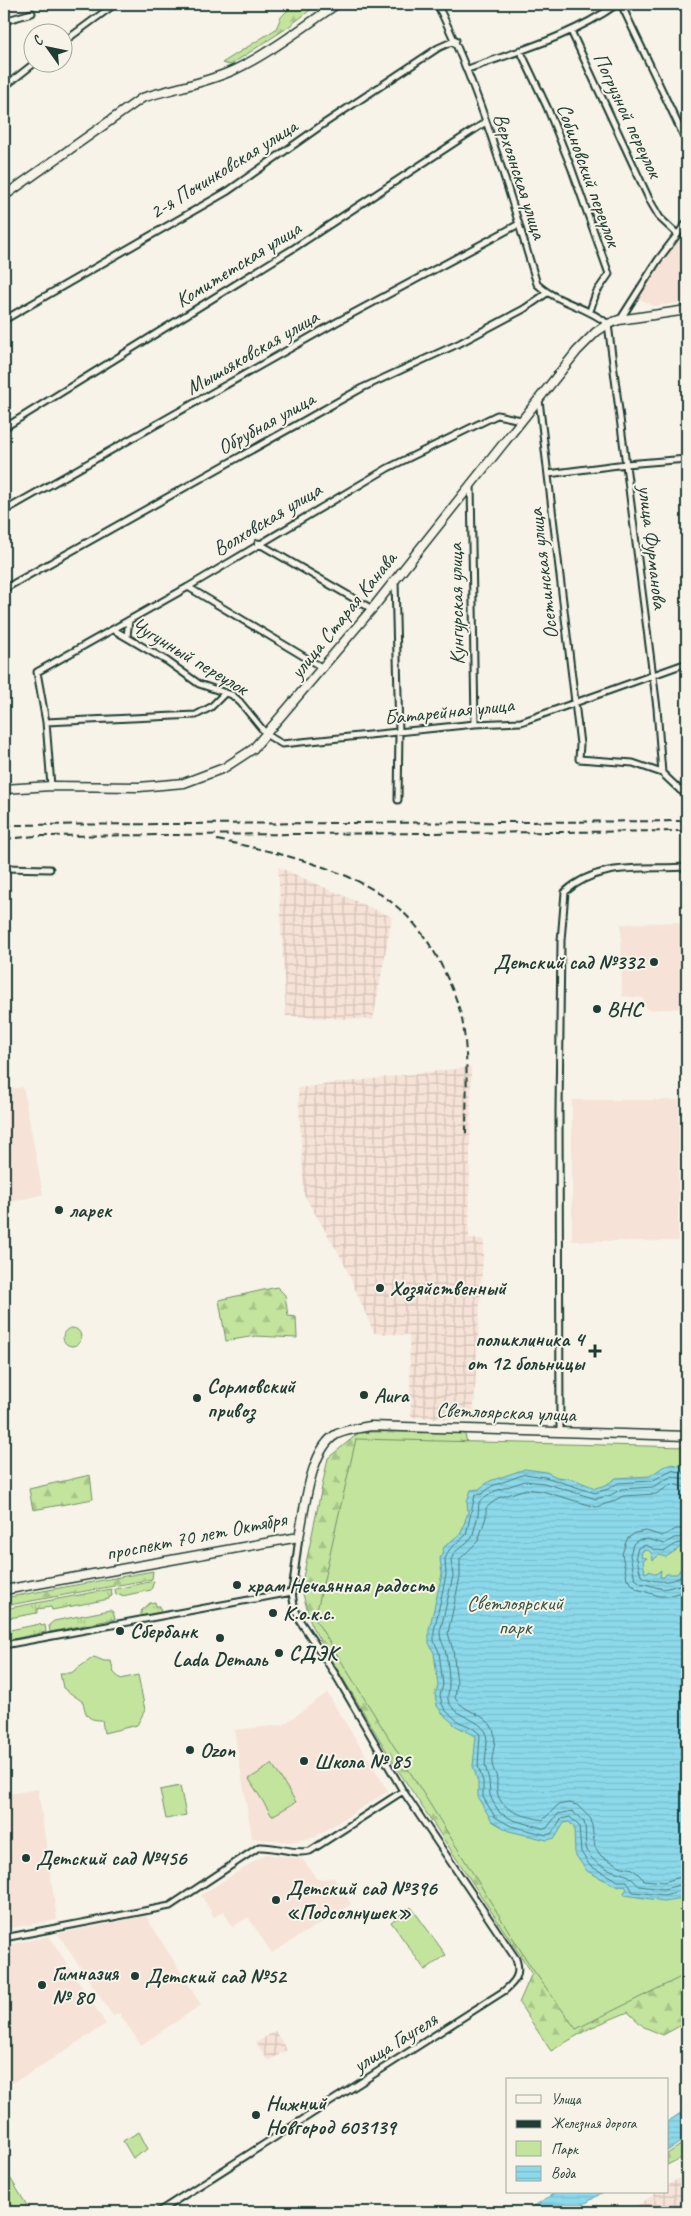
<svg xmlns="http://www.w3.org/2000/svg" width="691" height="2216" viewBox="0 0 691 2216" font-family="Caveat,sans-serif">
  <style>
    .built { fill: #f6e2d7 }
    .industrial { fill: url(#industrial-grid) }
    .grass { fill: url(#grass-tufts); stroke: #719068 }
    .forest { fill: url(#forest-firs); stroke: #719068 }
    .park { fill: #c3e49d; stroke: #719068 }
    .water { fill: url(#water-rules); stroke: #609ba2 }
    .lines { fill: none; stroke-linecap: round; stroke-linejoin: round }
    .shore { stroke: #4b7b7d; stroke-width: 1 }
    .street-casing { stroke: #1f3d34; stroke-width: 9 }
    .secondary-casing { stroke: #1f3d34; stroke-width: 11 }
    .street { stroke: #f7f3e8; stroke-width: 5 }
    .secondary { stroke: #f7f3e8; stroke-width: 8 }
    .rail { stroke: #1f3d34; stroke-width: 2; stroke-dasharray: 8 4; stroke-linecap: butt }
    .poi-dot { fill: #1f3d34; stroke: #f7f3e8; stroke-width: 2 }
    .labels { text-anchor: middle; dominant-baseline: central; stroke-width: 4; stroke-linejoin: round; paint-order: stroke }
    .street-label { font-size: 21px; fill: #1f3d34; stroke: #f7f3e8 }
    .poi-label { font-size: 21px; font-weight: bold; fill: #1f3d34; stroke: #f7f3e8; text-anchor: start }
    .park-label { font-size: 21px; fill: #385644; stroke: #f7f3e8 }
  </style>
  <defs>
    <pattern id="industrial-grid" width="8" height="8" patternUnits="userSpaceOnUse" patternTransform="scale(1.25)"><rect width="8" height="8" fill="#f6e2d7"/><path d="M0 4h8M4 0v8" fill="none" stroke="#d2c3b9"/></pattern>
    <pattern id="grass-tufts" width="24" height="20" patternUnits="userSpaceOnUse" patternTransform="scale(1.25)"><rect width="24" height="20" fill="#c3e49d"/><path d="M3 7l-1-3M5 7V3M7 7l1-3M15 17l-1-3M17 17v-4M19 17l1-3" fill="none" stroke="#a7c488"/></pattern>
    <pattern id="forest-firs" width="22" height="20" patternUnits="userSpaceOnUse" patternTransform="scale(1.25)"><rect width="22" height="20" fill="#c3e49d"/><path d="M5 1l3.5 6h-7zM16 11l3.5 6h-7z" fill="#a7c488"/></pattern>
    <pattern id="water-rules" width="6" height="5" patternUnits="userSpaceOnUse" patternTransform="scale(1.25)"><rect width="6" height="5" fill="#8cd9eb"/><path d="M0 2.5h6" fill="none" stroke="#78bbca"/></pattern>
  </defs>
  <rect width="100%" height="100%" fill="#f7f3e8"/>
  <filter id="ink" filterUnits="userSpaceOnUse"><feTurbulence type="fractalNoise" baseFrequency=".02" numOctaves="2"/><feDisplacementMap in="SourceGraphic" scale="10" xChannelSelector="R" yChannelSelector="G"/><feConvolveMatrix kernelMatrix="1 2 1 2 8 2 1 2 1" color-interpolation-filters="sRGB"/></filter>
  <g filter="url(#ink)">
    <path class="built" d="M687 230V302L654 306 638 298 674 245Z
      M677 922 687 928V1008L647 1010 643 998 622 996 621 924Z
      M23 1087 43 1194 4 1204V1090Z
      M572 1100H679L678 1241H572Z
      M327 1693 388 1791 315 1837 290 1842 252 1838 234 1730 283 1725Z
      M38 1789 57 1920 4 1929V1795Z
      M266 1854 302 1859 317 1879 334 1878 351 1904 272 1953 248 1917 232 1927 224 1911 214 1917 201 1895Z
      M146 1916 201 2005 141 2045 119 2013 113 2016 58 1934Z
      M49 1936 106 2024 25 2076 4 2087V1946Z"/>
    <path class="industrial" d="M278 867 392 917 373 1020 286 1016Z
      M471 1067 469 1239H484L473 1420 411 1417 409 1335 374 1333 342 1259 304 1195 298 1088Z
      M275 2031 287 2050 268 2061 256 2043Z
      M687 2173V2212H628L658 2192H667V2186Z"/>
    <path class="grass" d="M154 1581 151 1590 122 1596 121 1594 116 1595 115 1589Z
      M111 1589 112 1596 109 1597V1599L52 1610 51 1607 37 1609V1613L4 1619V1609Z
      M155 1602 156 1606H160L161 1612 141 1616V1611L150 1603Z
      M110 1610 113 1612 115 1619 50 1632 49 1625 54 1621Z
      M40 1624 41 1626 45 1625 46 1632 4 1641 5 1631Z"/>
    <path class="forest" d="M302 4H318L287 28 230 65 222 63 276 29 281 17 292 6Z
      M277 1287 285 1295 288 1316 296 1317 297 1338 255 1336 226 1341 219 1300Z
      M464 1431 468 1446 687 1965V2022L663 2035 644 2027 628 2012 590 2028 551 2051 519 2003 532 1973 398 1770 312 1627 301 1587 328 1458 360 1432Z
      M90 1475 93 1499 33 1510 29 1489Z
      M153 1571 152 1579 4 1606V1598Z
      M687 2141V2155L667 2165V2154Z"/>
    <path class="park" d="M63 1337a9 9 0 1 1 18 0a9 9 0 1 1-18 0Z
      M356 1439 687 1447V1974L576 2029 531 1967 315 1619Z
      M94 1657 104 1661H111L114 1673 121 1679 138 1675 145 1710 137 1725 104 1733 102 1720C87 1720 86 1716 83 1702L63 1688 60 1673H71Z
      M272 1764 296 1802 272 1816 249 1779Z
      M180 1786 186 1815 166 1819 160 1790Z
      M411 1907 446 1955 425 1970 391 1922Z
      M139 2132 148 2149 133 2158 123 2141Z
      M4 2168 31 2212H4Z"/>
    <path class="water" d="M672 1464 684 1467 687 1473V1550L681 1547 666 1557 659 1555 653 1560 652 1554 648 1550 642 1551 641 1557 647 1558 643 1561 645 1573 649 1571 656 1574 661 1570 660 1577H664L666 1574H677L687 1560V1893L683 1898 664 1901 625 1895 624 1892 627 1889 624 1885 618 1887 587 1871 575 1854 574 1827 569 1822 564 1823 555 1838 547 1840 509 1831 492 1821 478 1798V1782L473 1766 476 1736 456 1726 443 1714 437 1706 435 1694 438 1686 434 1653 429 1643V1630L442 1574 440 1559 444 1547 461 1533 468 1512 467 1501 471 1490 479 1489 490 1481 525 1469 546 1472 557 1477 573 1479 595 1488 606 1485 616 1478 650 1476 663 1467Z
      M687 2109V2138L667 2151V2122Z
      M556 2192H603L572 2212H525Z"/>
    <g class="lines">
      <path class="shore" d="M687 1474 671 1470 652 1481 618 1483 608 1489 595 1493 545 1477 525 1474 492 1486 482 1494 475 1495 466 1535 449 1550 445 1559 446 1575 434 1631V1641L439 1652 443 1685 440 1695 442 1704 446 1711 459 1722 471 1727 480 1734 478 1766 483 1781V1797L495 1817 511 1826 547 1835 552 1833 561 1819 570 1817 579 1826 581 1852 590 1866 618 1881H627L633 1892 664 1895 687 1889
        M687 1480 672 1476 653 1487 621 1489 611 1495 596 1499 544 1483 525 1481 495 1491 479 1502 478 1515 472 1538 454 1553 451 1560 453 1576 440 1632C440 1640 443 1643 445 1650 448 1661 449 1675 449 1685 449 1694 445 1699 452 1707 461 1718 478 1719 486 1732L487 1741 485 1765 489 1780 490 1795 493 1802 500 1813 513 1820 546 1829 558 1814 572 1811 584 1822C587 1831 584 1842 587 1850 593 1867 615 1871 629 1876L639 1886 664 1889 687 1883
        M687 1488 672 1484 656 1494 623 1496 612 1502 596 1507 542 1491 526 1489 498 1498 486 1508V1517L478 1541 460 1559V1577L448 1633 453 1650 457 1683 455 1698C464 1713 486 1713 493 1729 498 1741 491 1753 492 1764 493 1769 496 1774 497 1779 497 1784 496 1790 498 1795 504 1813 526 1816 543 1820L558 1805 569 1803 577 1805 591 1819 595 1847 601 1856 622 1867 633 1869 644 1880 664 1882 687 1875
        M687 1529H676L662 1536 646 1531 635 1533 627 1539 622 1554 627 1579 637 1589 659 1596H668L687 1590
        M687 1537 674 1538 664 1544 648 1539 638 1540 633 1544 630 1555 635 1579 641 1583 663 1589 680 1585 687 1579
        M687 1544C677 1540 673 1547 665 1551L656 1550 646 1545 638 1548 636 1555 641 1576C653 1583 680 1585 687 1569"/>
      <g class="street-casing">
        <path id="street" d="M437 4C482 93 508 189 537 284 557 303 587 306 608 324L657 708 662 773
          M621 4 687 143
          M684 4 687 11
          M4 21 32 13
          M571 31 650 201 660 218 676 233
          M62 43 115 4
          M520 50 547 107 571 167 609 274 596 293 590 311
          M468 69C518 51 573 36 617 4
          M4 87 36 62
          M4 320 228 191 322 125 438 48 456 40
          M620 320 658 260 687 222
          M539 400 580 744 579 759 633 763 662 773 681 791 687 786
          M4 428 294 248 486 122
          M548 474 626 464 687 459
          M471 484 475 724
          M4 511 335 323 519 224
          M258 543 372 609
          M395 580 399 733 398 800
          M188 587 323 668
          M4 589 362 388 460 343 524 309 547 293
          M114 630 167 661 199 684 232 695 240 702 267 735 282 744 475 724 521 722 687 663
          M127 636 129 620
          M46 722 196 715 211 707 225 693
          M51 786 46 722 37 672 188 587 388 468 497 415 521 420
          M4 868 50 869
          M560 1431 559 1111 561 941 565 892C599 861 645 870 687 867
          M4 1645 292 1592
          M4 1938 170 1906 259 1847C277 1846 294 1855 310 1851L403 1791
          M158 2212 504 1991C516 1981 521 1974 516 1959L403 1791 335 1674 300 1621 294 1606 292 1592 299 1537"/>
      </g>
      <g class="secondary-casing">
        <path id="secondary" d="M4 196 142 98C172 88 204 84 234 70 267 55 306 25 337 4
          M4 789 51 786 139 787 184 783 224 768 253 749 372 609 577 351 596 332 608 324 619 320 687 310
          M4 1590 299 1537C305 1509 310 1448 337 1434 348 1429 360 1428 371 1426L687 1436"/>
      </g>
      <use href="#street" class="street"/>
      <use href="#secondary" class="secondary"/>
      <path class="rail" d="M4 825 687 821
        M4 839 37 836 687 831
        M217 840C240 844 264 850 287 856 360 876 412 900 445 973 452 988 458 1002 462 1019 469 1057 466 1098 466 1136"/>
    </g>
  </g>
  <g class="poi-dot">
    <circle cx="654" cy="962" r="5"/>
    <circle cx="597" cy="1009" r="5"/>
    <circle cx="59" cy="1210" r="5"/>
    <circle cx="380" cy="1288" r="5"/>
    <path d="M592.5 1343.5h5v5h5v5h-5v5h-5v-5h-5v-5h5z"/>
    <circle cx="364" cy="1395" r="5"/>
    <circle cx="197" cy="1398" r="5"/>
    <circle cx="237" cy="1585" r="5"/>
    <circle cx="273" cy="1613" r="5"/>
    <circle cx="120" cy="1631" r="5"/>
    <circle cx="220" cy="1638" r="5"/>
    <circle cx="279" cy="1653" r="5"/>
    <circle cx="190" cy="1750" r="5"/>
    <circle cx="304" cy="1761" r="5"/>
    <circle cx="26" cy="1858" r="5"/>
    <circle cx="276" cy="1900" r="5"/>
    <circle cx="135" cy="1976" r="5"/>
    <circle cx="42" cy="1985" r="5"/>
    <circle cx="256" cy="2115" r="5"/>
  </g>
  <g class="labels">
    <g class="street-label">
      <text transform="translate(628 115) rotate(65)">Погрузной переулок</text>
      <text transform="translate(223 169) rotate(-32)">2-я Починковская улица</text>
      <text transform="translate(589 175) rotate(70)">Собиновский переулок</text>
      <text transform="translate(520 176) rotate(72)">Верхоянская улица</text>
      <text transform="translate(238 264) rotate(-32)">Комитетская улица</text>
      <text transform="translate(252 352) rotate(-30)">Мышьяковская улица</text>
      <text transform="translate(266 423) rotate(-29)">Обрубная улица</text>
      <text transform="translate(267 519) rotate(-31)">Волховская улица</text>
      <text transform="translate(653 547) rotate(83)">улица Фурманова</text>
      <text transform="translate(543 574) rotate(-97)">Осетинская улица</text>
      <text transform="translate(456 604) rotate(-91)">Кунгурская улица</text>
      <text transform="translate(343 615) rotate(-51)">улица Старая Канава</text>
      <text transform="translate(190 656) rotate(31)">Чугунный переулок</text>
      <text transform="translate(449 711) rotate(-6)">Батарейная улица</text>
      <text transform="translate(506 1412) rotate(2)">Светлоярская улица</text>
      <text transform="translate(196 1536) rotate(-11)">проспект 70 лет Октября</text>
      <text transform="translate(395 2042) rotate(-32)">улица Гаугеля</text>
    </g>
    <g class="poi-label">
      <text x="644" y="962" text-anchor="end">Детский сад №332</text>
      <text x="607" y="1009">ВНС</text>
      <text x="69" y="1210">ларек</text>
      <text x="390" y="1288">Хозяйственный</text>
      <text x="584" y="1339" text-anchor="end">поликлиника 4<tspan x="584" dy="24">от 12 больницы</tspan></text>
      <text x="207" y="1386">Сормовский<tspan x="207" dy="24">привоз</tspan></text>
      <text x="374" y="1395">Aura</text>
      <text x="247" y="1585">храм Нечаянная радость</text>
      <text x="283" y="1613">К.о.к.с.</text>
      <text x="130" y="1631">Сбербанк</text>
      <text x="289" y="1653">СДЭК</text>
      <text x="220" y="1659" text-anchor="middle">Lada Dеталь</text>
      <text x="200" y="1750">Ozon</text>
      <text x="314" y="1761">Школа № 85</text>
      <text x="36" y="1858">Детский сад №456</text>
      <text x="286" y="1888">Детский сад №396<tspan x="286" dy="24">«Подсолнушек»</tspan></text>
      <text x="52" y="1973">Гимназия<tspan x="52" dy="24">№ 80</tspan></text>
      <text x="145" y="1976">Детский сад №52</text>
      <text x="266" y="2103">Нижний<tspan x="266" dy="24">Новгород 603139</tspan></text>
    </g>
    <g class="park-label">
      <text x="515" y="1603">Светлоярский<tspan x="515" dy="24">парк</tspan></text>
    </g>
  </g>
  <rect width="691" height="2216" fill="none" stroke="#f7f3e8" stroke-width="20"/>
  <rect x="10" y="10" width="671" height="2196" fill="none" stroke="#1f3d34" stroke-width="2" filter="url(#ink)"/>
  <rect x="506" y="2078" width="162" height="115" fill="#f7f3e8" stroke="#a1aaa0"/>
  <rect x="516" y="2095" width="25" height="8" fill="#f7f3e8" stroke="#a1aaa0"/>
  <text x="551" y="2104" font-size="15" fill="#1f3d34">Улица</text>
  <rect x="516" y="2120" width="25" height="8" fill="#1f3d34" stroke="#a1aaa0"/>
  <text x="551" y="2128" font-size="15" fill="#1f3d34">Железная дорога</text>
  <rect x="516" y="2141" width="25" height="15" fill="#c3e49d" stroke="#a1aaa0"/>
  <text x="551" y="2154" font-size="15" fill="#1f3d34">Парк</text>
  <rect x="516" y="2166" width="25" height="15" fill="url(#water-rules)" stroke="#a1aaa0"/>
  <text x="551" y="2178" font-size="15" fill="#1f3d34">Вода</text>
  <g transform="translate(48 48) rotate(303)"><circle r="24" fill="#f7f3e8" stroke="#a1aaa0"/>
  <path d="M0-4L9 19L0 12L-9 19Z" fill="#1f3d34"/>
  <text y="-8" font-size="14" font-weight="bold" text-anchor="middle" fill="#1f3d34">С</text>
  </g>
</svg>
